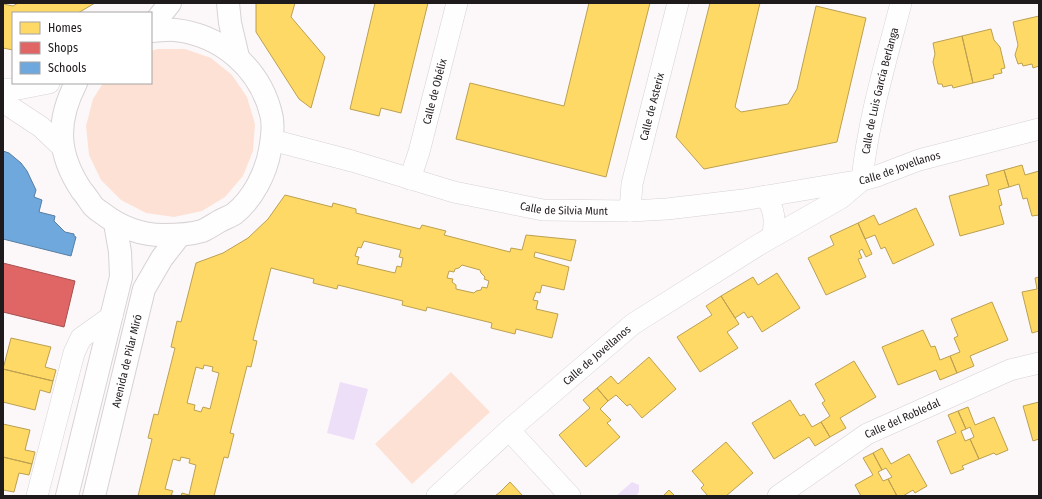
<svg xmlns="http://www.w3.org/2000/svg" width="1042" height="499" viewBox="0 0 1042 499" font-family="'Fira Sans Condensed',sans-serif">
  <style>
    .green { fill: #fde1d5 }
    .water { fill: #eedff9 }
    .homes { fill: #ffd966; stroke: #bca050; fill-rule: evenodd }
    .shops { fill: #e06666; stroke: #a64f50 }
    .schools { fill: #6fa8dc; stroke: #577da2 }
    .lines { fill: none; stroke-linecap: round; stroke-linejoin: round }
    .minor-casing { stroke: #d7d2d4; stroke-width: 22 }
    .tertiary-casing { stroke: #d7d2d4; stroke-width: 24 }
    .minor { stroke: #fffefe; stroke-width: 21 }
    .tertiary { stroke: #fffefe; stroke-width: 22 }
    .labels { text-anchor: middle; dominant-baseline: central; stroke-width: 4; stroke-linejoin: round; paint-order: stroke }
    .street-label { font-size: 11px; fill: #1f1a1b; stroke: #fff }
  </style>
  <rect width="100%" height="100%" fill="#fcf8f9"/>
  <path class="green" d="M157 49H185L211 58 232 75 247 97 255 124 253 151 243 176 225 197 202 211 174 217 146 213 121 200 101 180 89 155 86 126 93 99 103 83H151V51Z
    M451 372 490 412 412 484 375 444Z"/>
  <path class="water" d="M340 382 368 389 354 440 327 433Z
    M632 482 639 485V492L636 496H616Z"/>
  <path class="homes" d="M18 3H95L78 13H13V50L3 48V4L13 6Z
    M256 3H295L291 17 325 57 311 108 299 99 256 32Z
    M375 3H428L401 113 381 108 379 116 350 109Z
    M589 3H650L606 177 456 139 470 83 564 106Z
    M710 3H760L735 107 741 112 788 104 797 89 816 6 866 18 837 142 704 169 676 137Z
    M1039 16V66L1033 68 1032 64 1023 66 1022 63 1018 64 1015 55 1018 45 1013 22Z
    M991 29 994 40 1000 47 1005 68 1001 69 1002 73 993 75 994 78 973 83 962 36Z
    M962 36 973 83 953 88 952 85 943 87 942 84H938L933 62 935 54 933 43Z
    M1022 165 1025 175 1039 171V215L1032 216 1027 198 1023 199 1019 184 1009 187 1004 170Z
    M1004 170 1009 187 998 190 1002 205 999 206 1004 224 960 236 949 196 989 185 986 175Z
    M285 195 332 207 333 203 356 209V213L420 229 422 225 446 231 444 235 510 252 511 248 522 250 526 235 576 240 571 261 535 252 534 257 569 267 564 290 542 285 540 293 536 292 533 300 538 301 536 309 558 314 552 338 516 329 515 334 491 328 492 323 427 307 426 311 402 305 403 301 338 285 337 289 313 283 314 279 271 268 253 340 257 341 251 367 247 366 230 433 234 434 228 458 224 457 214 496H181L182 493 189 495 196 465 189 463 190 459 181 457 180 461 173 459 165 489 173 491 171 495 177 496H138L152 439 148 438 154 414 158 415 175 348 171 347 177 321 181 322 196 263 223 253 248 238 268 219ZM364 241 401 250 399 257 403 258 401 267 397 266 395 273 357 264 359 257 355 256 358 247 361 248ZM462 265 480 270 481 273 485 277 484 279 489 281 487 288 482 287 481 290 476 291 474 293 456 289V285L452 282 453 279 447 278 449 271 454 272 455 269 459 268ZM204 365 213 367 212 371 219 373 210 409 203 407 201 412 194 410 195 405 187 403 196 367 203 369Z
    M916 208 934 245 893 264 885 247 881 249 875 235 865 239 858 223 874 215 879 225Z
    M858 223 872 254 866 257 862 249 859 251 862 258 858 259 866 277 826 295 808 258 834 245 830 236Z
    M777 273 800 308 762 332 752 316 748 318 744 312 735 318 721 296 753 277 758 285Z
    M1039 277V331L1032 333 1022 292 1037 289 1035 278Z
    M721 296 739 324 727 332 738 348 700 372 677 337 712 315 706 306Z
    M992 302 1008 340 970 356 974 366 957 373 950 356 960 352 954 338 958 336 951 319Z
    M923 330 931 347 935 346 940 360 950 356 957 373 940 380 936 370 898 385 882 347Z
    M11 338 51 347 45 367 56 370 53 381 3 369Z
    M649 357 676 389 642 418 630 404 627 406 616 395 608 401 597 388 611 376 618 384Z
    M854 361 876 397 840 418 846 428 830 437 821 422 830 416 822 403 825 401 815 384Z
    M3 369 53 381 50 393 40 390 35 410 3 402Z
    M597 388 608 401 600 409 611 420 607 423 620 437 586 467 559 435 590 408 583 400Z
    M790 400 800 416 804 414 812 427 821 422 830 437 815 446 809 437 774 459 752 423Z
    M1039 402V439L1033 441 1023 406Z
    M968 407 975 425 994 417 1008 450 996 455 994 453 979 459 970 439 974 437 970 427 966 429 958 411Z
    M958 411 966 429 961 431 965 441 970 439 979 459 962 466 964 469 951 474 937 441 956 433 948 415Z
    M3 424 30 430 25 450 35 452 32 464 3 457Z
    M726 442 753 473 726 496H708L701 488 704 485 692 471Z
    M882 448 891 464 909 454 927 486 915 493 913 490 903 496H897L888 479 892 477 886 468 882 470 873 453Z
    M873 453 882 470 878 472 883 481 888 479 897 496H861L855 485 873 475 863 458Z
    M3 457 32 464 29 475 19 473 14 492 3 490Z
    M510 482 523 496H495L500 492Z
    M669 490 675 496H663Z"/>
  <path class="shops" d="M3 263 75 281 64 327 3 312Z"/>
  <path class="schools" d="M3 151 9 153 21 163 27 171 36 190 34 197 42 200 39 212 55 216 54 221 65 232 74 234V236L76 237 71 256 3 239Z"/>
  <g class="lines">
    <g class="minor-casing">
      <g id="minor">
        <path d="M3 89H18L49 83"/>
        <path d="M3 102 41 127 62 147"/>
        <path id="s1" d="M272 140 352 161 454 192 543 210 630 211 667 209 743 200 862 180 877 176 919 160 1039 129"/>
        <path id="s2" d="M410 179 419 152 457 3"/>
        <path id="s3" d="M862 180C868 120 886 61 901 3"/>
        <path d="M766 196C775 212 775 218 773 236"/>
        <path id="s4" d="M630 211 632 184 678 3"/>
        <path d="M509 430 570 496"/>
        <path d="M37 496 74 353 81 338 112 316"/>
        <path id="s5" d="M437 496 509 430 633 324 760 244 841 198 862 180"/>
        <path id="s6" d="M778 496 867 434 1010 370 1039 363"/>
      </g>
    </g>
    <g class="tertiary-casing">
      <g id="tertiary">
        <path d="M228 3 230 23 238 57"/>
        <path d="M151 27 170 3"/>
        <path d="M76 83C56 122 57 154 82 191 86 195 89 201 93 206 95 208 99 211 102 213 120 227 140 235 163 235 176 235 189 235 202 231 207 229 213 225 218 222 223 219 229 217 234 214 253 199 266 173 270 150 272 139 274 124 271 114 260 68 221 35 175 30 167 29 159 31 151 31"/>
        <path d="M67 496 121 277 120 252 115 223"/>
        <path id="s7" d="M94 496 144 289 162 258 180 235"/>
      </g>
    </g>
    <use href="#minor" class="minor"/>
    <use href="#tertiary" class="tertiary"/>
  </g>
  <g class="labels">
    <g class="street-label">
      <text stroke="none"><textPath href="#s2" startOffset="91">Calle de Obélix</textPath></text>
      <text stroke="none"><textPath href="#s3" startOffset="91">Calle de Luis García Berlanga</textPath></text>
      <text stroke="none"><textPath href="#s4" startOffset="107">Calle de Asterix</textPath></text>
      <text stroke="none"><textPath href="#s1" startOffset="641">Calle de Jovellanos</textPath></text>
      <text stroke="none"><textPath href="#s1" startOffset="301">Calle de Silvia Munt</textPath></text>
      <text stroke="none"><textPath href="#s5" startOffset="213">Calle de Jovellanos</textPath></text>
      <text stroke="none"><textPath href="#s7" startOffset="139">Avenida de Pilar Miró</textPath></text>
      <text stroke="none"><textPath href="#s6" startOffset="147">Calle del Robledal</textPath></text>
    </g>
  </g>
  <rect width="1042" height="499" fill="none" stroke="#1f1a1b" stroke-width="8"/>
  <rect x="12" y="12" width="140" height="72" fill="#ffffff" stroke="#a5a3a4"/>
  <rect x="20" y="22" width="20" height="12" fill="#ffd966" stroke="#a5a3a4"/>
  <text x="48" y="32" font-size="12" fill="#1f1a1b">Homes</text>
  <rect x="20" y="42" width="20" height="12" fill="#e06666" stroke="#a5a3a4"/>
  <text x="48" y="52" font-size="12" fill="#1f1a1b">Shops</text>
  <rect x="20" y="62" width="20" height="12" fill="#6fa8dc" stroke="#a5a3a4"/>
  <text x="48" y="72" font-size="12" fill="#1f1a1b">Schools</text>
</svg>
